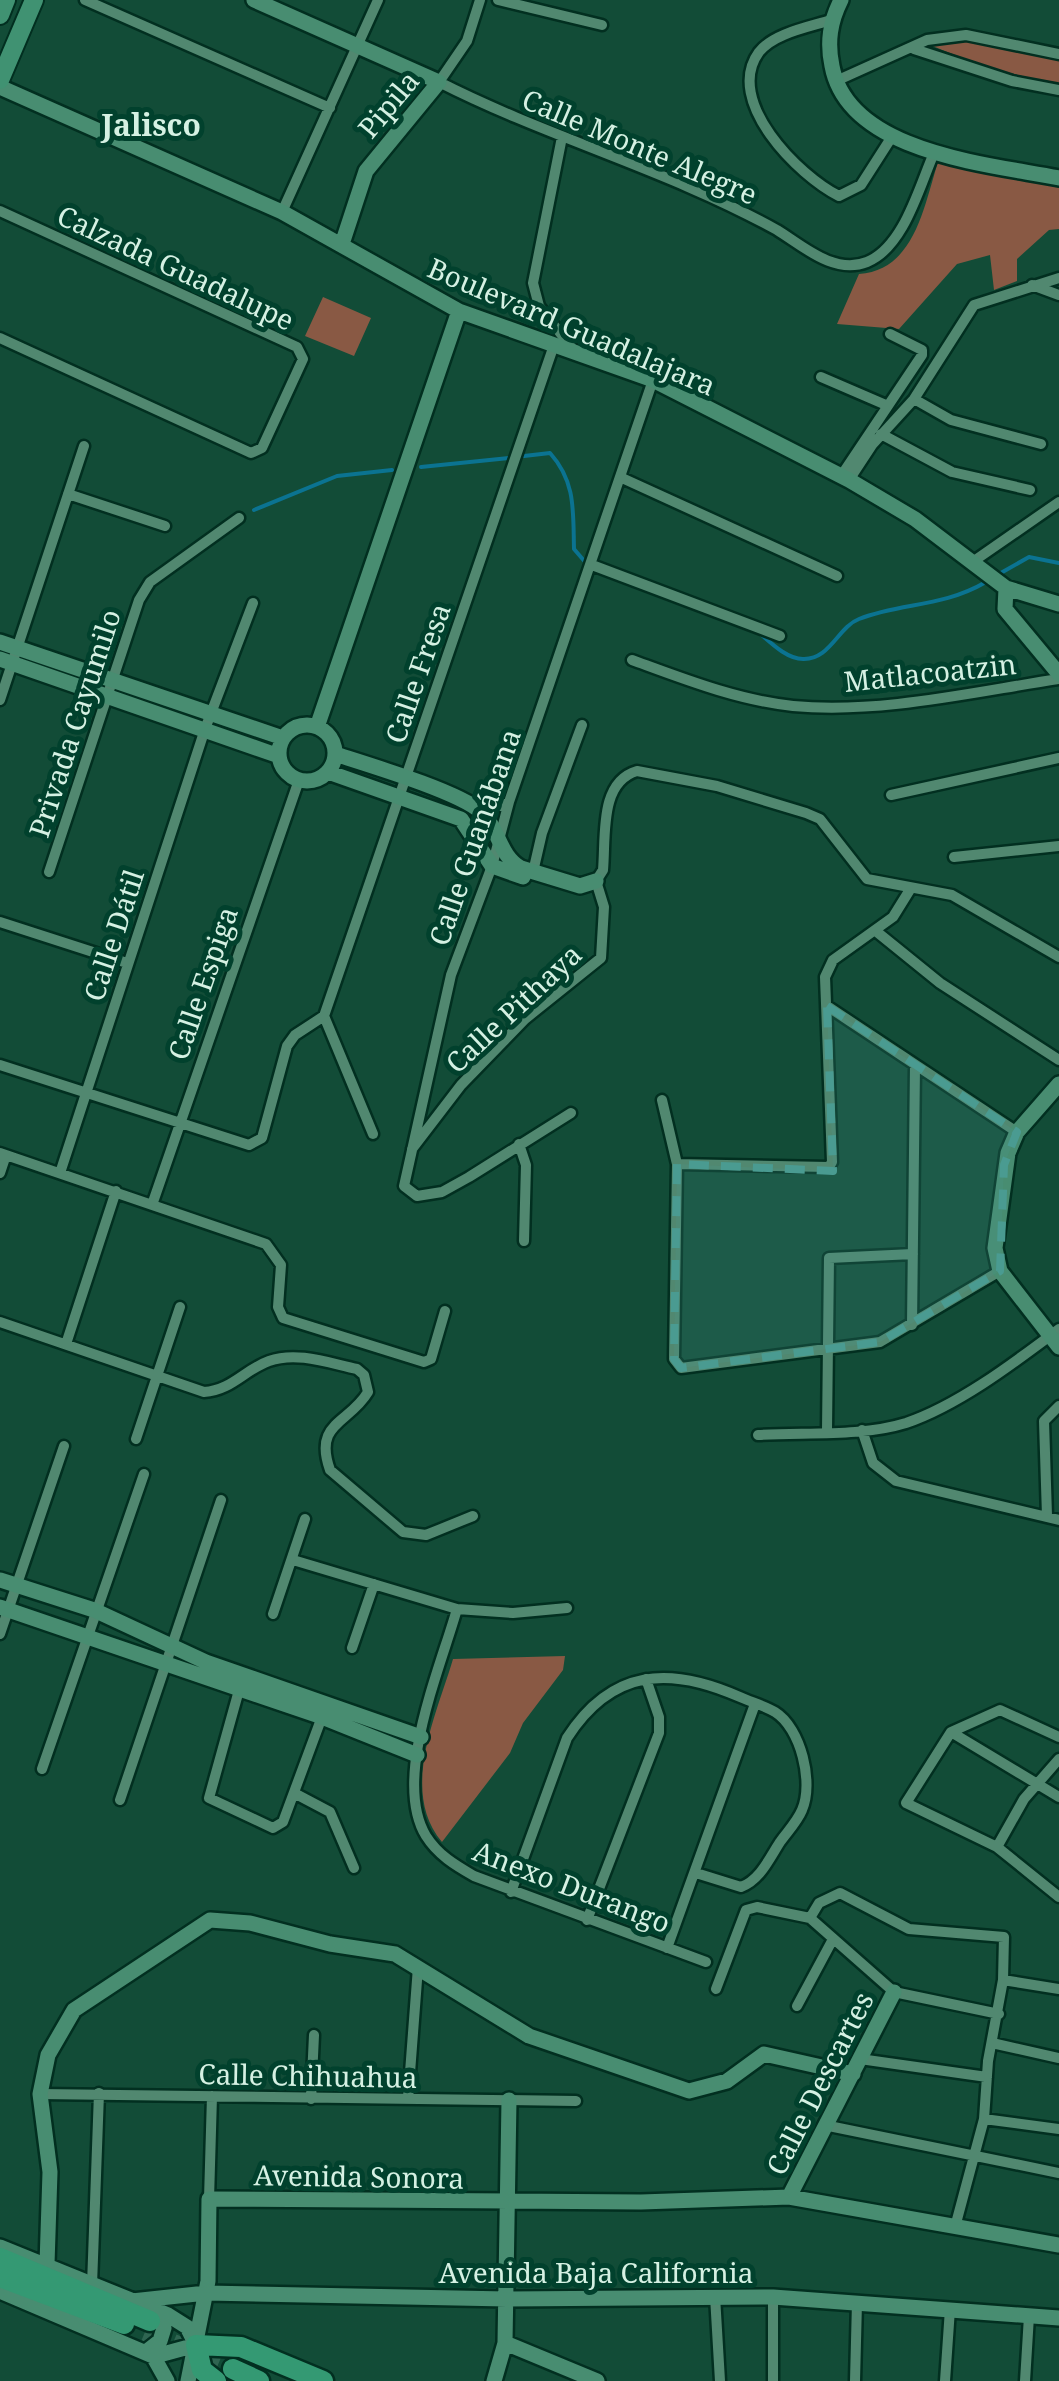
<svg xmlns="http://www.w3.org/2000/svg" width="1059" height="2381" viewBox="0 0 1059 2381" font-family="'Noto Serif',serif">
  <style>
    .green { fill: #895944 }
    .lines { fill: none; stroke-linecap: round; stroke-linejoin: round }
    .stream { stroke: #0b7391; stroke-width: 4 }
    .highway-tunnel { stroke: #2f6551; stroke-width: 20; stroke-dasharray: 20 10; stroke-linecap: butt }
    .street-casing { stroke: #022f20; stroke-width: 15 }
    .secondary-casing { stroke: #022f20; stroke-width: 20 }
    .primary-casing { stroke: #022f20; stroke-width: 22 }
    .highway-casing { stroke: #022f20; stroke-width: 25 }
    .street { stroke: #518870; stroke-width: 10 }
    .secondary { stroke: #488d71; stroke-width: 15 }
    .primary { stroke: #409272; stroke-width: 18 }
    .highway { stroke: #349973; stroke-width: 20 }
    .marked { fill: #4a9b91; fill-opacity: 0.2; stroke: #4a9b91; stroke-width: 8; stroke-dasharray: 20 12; stroke-linejoin: round }
    .labels { text-anchor: middle; dominant-baseline: central; stroke-width: 10; stroke-linejoin: round; paint-order: stroke }
    .street-label { font-size: 28px; fill: #d5f1e3; stroke: #01412d }
    .neighbourhood-label { font-size: 30px; font-weight: bold; fill: #d5f1e3; stroke: #01412d }
  </style>
  <rect width="100%" height="100%" fill="#124c37"/>
  <path class="green" d="M965 39 1059 58V85L982 66 930 45Z
    M939 159 1059 186V229L1049 230 1017 259V281L994 290 990 255 957 264 899 329 837 324 859 274C916 270 924 204 939 159Z
    M323 297 371 318 354 356 305 336Z
    M565 1656 563 1670 523 1723 510 1753 442 1842C399 1791 437 1714 453 1659Z"/>
  <g class="lines">
    <path class="stream" d="M524 456 550 453C576 482 573 511 574 549L586 563
      M421 467 509 458
      M254 510 337 476 392 470
      M999 574 1029 557 1059 563
      M757 631C769 641 786 659 803 659 830 660 838 627 859 619 902 602 941 608 986 582"/>
    <path class="highway-tunnel" d="M145 2332 233 2369"/>
    <g class="street-casing">
      <path id="street" d="M85 0 330 108
        M480 0 467 41 439 82C549 138 669 170 777 230 803 246 834 275 867 262 904 247 919 187 934 153
        M498 0 602 25
        M831 20C809 27 774 33 759 52 723 101 799 176 839 196L861 185 893 135
        M914 49 1012 81 1059 90
        M836 81 927 40 966 35 1059 54
        M562 137 533 283 539 306 575 352
        M0 211 297 347 303 359 262 448 251 453 0 338
        M282 212 378 0
        M1032 285 1059 295
        M821 377 886 405
        M914 399 951 420 1041 444
        M881 434 952 472 1030 490
        M841 476 922 355V350L890 334
        M622 478 837 576
        M849 480 872 445 914 399 974 305 1059 278
        M68 494 165 526
        M971 563 1059 502
        M592 565 780 636
        M632 660C684 679 737 700 793 706 881 714 973 692 1059 679
        M0 700 84 446
        M891 795 1059 758
        M482 812 509 802
        M954 857 1059 846
        M49 872 139 600 150 582 239 518
        M533 872 542 833 582 725
        M0 922 127 963
        M877 932 940 983 1059 1060
        M827 1006 1017 1132
        M324 1016 554 345
        M324 1016 373 1134
        M0 1065 249 1145 262 1138 287 1046 295 1035 324 1016
        M662 1100 677 1164 674 1359 681 1368 880 1342 1000 1271
        M571 1113 469 1177 442 1192 417 1196 404 1186 451 975 492 866 509 802 653 380
        M519 1144 526 1165 524 1241
        M412 1149 461 1085 525 1019 601 958 604 907 596 881 603 870C606 836 599 782 637 771L717 786 806 813 820 819 867 879 952 895 1059 957
        M0 1153 266 1244 281 1265 278 1307 283 1318 424 1362 431 1359 445 1311
        M677 1164 829 1167 832 1162 825 977 833 960 893 917 911 888
        M0 1173 6 1155
        M60 1173 205 729 253 603
        M153 1202 299 780
        M0 1322 204 1392C232 1390 244 1370 269 1361 297 1351 329 1363 357 1369L364 1375 368 1392C349 1424 313 1422 330 1470L403 1532 426 1535 473 1516
        M912 1325 915 1066
        M66 1344 116 1191
        M827 1430 829 1258 913 1254
        M862 1430 873 1463 896 1481 1059 1520
        M758 1435C805 1432 861 1437 906 1423 959 1405 1015 1362 1059 1329
        M136 1439 180 1307
        M1047 1516 1044 1421 1059 1406
        M293 1560 457 1609 513 1613 567 1608
        M457 1609C440 1669 392 1780 426 1836 438 1855 455 1865 474 1876L706 1962
        M273 1614 305 1519
        M0 1634 64 1446
        M352 1648 374 1584
        M241 1683 209 1798 273 1828 283 1822 323 1714
        M951 1732 1059 1797
        M1059 1737 1000 1710 951 1732 906 1803 997 1847 1059 1897
        M42 1769 144 1474
        M294 1793 330 1812 354 1868
        M120 1800 221 1500
        M997 1847 1024 1799 1059 1759
        M511 1892 567 1738C612 1668 670 1666 740 1697 751 1702 765 1706 775 1712 801 1728 814 1783 802 1810 797 1822 787 1832 780 1842 769 1859 760 1880 741 1887L696 1873
        M810 1918 819 1903 840 1893 909 1929 1004 1937 1003 1980 988 2061 984 2119 955 2227
        M587 1920 659 1733V1717L646 1679
        M667 1948 755 1704
        M1003 1980 1059 1989
        M716 1989 746 1910 757 1907 810 1918 894 1992 999 2014
        M797 2006 833 1939
        M992 2043 1059 2058
        M860 2059 987 2077
        M40 2094 576 2101
        M311 2099 314 2035
        M408 2099 418 1967
        M984 2119 1059 2129
        M824 2125 1059 2173
        M209 2199 212 2096
        M92 2285 99 2093
        M715 2296 720 2381
        M773 2297V2381
        M855 2381 857 2302
        M945 2381 950 2309
        M1025 2381 1029 2316"/>
    </g>
    <g class="secondary-casing">
      <path id="secondary" d="M254 0 439 82 366 171 342 244
        M841 0C830 22 827 42 832 66 848 153 989 164 1059 178
        M0 87 282 212 459 311 653 380 849 480 915 519 1006 588 1059 604
        M1006 588 1005 609 1059 674
        M0 642 283 738
        M0 659 279 756
        M279 753a28 28 0 1 1 56 0a28 28 0 1 1-56 0Z
        M317 727 459 311
        M335 754C366 764 460 792 481 812 499 828 499 856 521 868L580 886 596 881
        M328 772 461 819 492 866 523 877
        M1059 1084 1017 1132 1008 1153 995 1248 1000 1271 1059 1347
        M0 1580 94 1610 206 1662 421 1737
        M0 1607 322 1717 417 1755
        M789 2197 894 1992
        M0 2247 168 2315 187 2327 196 2345
        M47 2264 50 2172 40 2094 48 2055 74 2010 210 1920 250 1923 330 1944 395 1954 529 2036 689 2091 727 2081 764 2054 853 2074
        M0 2291 153 2356 167 2381
        M132 2301 206 2293 507 2299 773 2297 1059 2318
        M505 2343 597 2381
        M146 2352 160 2341 164 2328 153 2310
        M146 2352 163 2354 196 2345
        M188 2381 208 2281 209 2199 641 2202 789 2197 1059 2245
        M494 2381 505 2343 509 2100"/>
    </g>
    <g class="primary-casing">
      <path id="primary" d="M0 15 6 0
        M0 80 34 0"/>
    </g>
    <g class="highway-casing">
      <path id="highway" d="M0 2258 150 2321
        M0 2277 124 2324
        M233 2369 259 2381
        M216 2381 202 2370 196 2345 241 2347 323 2381"/>
    </g>
    <use href="#street" class="street"/>
    <use href="#secondary" class="secondary"/>
    <use href="#primary" class="primary"/>
    <use href="#highway" class="highway"/>
  </g>
  <path class="marked" d="M827 1006 1017 1132 1004 1165 1000 1271 880 1342 681 1368 674 1359 677 1164 833 1171Z"/>
  <g class="labels">
    <g class="street-label">
      <text transform="translate(388 104) rotate(-50)">Pipila</text>
      <text transform="translate(640 146) rotate(23)">Calle Monte Alegre</text>
      <text transform="translate(176 267) rotate(25)">Calzada Guadalupe</text>
      <text transform="translate(572 326) rotate(23)">Boulevard Guadalajara</text>
      <text transform="translate(930 672) rotate(-6)">Matlacoatzin</text>
      <text transform="translate(417 673) rotate(-71)">Calle Fresa</text>
      <text transform="translate(74 723) rotate(-72)">Privada Cayumilo</text>
      <text transform="translate(474 837) rotate(-71)">Calle Guanábana</text>
      <text transform="translate(113 935) rotate(-72)">Calle Dátil</text>
      <text transform="translate(202 983) rotate(-71)">Calle Espiga</text>
      <text transform="translate(513 1008) rotate(-43)">Calle Pithaya</text>
      <text transform="translate(572 1886) rotate(21)">Anexo Durango</text>
      <text transform="translate(308 2075) rotate(1)">Calle Chihuahua</text>
      <text transform="translate(819 2083) rotate(-63)">Calle Descartes</text>
      <text transform="translate(359 2176) rotate(1)">Avenida Sonora</text>
      <text x="596" y="2272">Avenida Baja California</text>
    </g>
    <g class="neighbourhood-label">
      <text x="151" y="124">Jalisco</text>
    </g>
  </g>
</svg>
